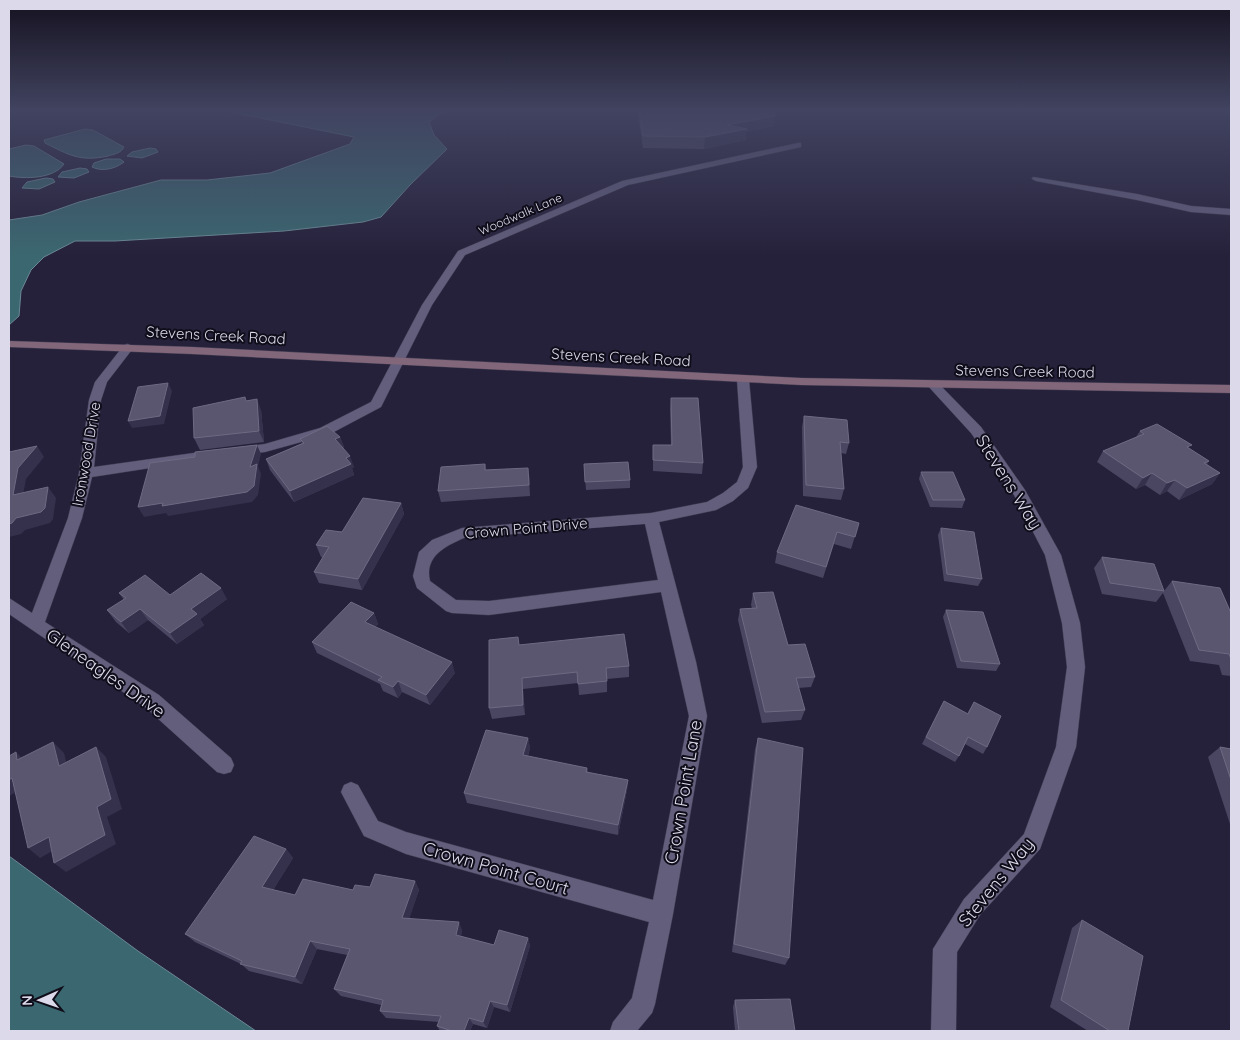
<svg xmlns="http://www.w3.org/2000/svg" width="1240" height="1040" viewBox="0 0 1240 1040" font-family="Quicksand,sans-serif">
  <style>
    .water { fill: #3b6770; stroke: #6b8995 }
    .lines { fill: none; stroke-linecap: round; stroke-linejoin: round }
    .street-casing { stroke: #413c52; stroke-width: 1 }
    .secondary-casing { stroke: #413c52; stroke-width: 1 }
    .street { fill: #625e7c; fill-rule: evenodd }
    .secondary { fill: #82677a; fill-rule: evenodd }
    .wall { fill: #4a4661 }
    .shaded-wall { fill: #35314c }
    .building { fill: #5a5670; stroke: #6e6a83 }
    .labels { text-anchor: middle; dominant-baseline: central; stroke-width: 4; stroke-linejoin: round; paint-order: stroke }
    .far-street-label { font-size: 12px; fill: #dbd9ea; stroke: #0f0d19 }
    .street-label { font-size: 15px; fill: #dbd9ea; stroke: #0f0d19 }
    .near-street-label { font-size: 18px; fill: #dbd9ea; stroke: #0f0d19 }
  </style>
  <rect width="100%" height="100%" fill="#26213b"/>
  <path class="water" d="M221 110H455L441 113 429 122 434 135 447 149 410 185 381 217 363 222 284 231 115 241H75L44 257 31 270 21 291 19 316 9 325V220L42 215 79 202 161 180H207L270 173 350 144 354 137Z
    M85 129 93 130 124 147C121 153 115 154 108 156 80 162 69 155 45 143L44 140Z
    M26 145 34 146 64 164C54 179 25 179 9 176V149Z
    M150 148 156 149 158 152 142 158 127 156 132 152Z
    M106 159H120L124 162C115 169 102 172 92 167L94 163Z
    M80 168 87 169 89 172 74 178 58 177 62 172Z
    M46 178 53 179 55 182 39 189 22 188 27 182Z
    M9 856 138 951 256 1031H9Z"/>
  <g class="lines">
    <g class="street-casing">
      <path id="street" d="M798 143H801V147L628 185 465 255 432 305 381 407 330 434 265 452 238 455 233 454 231 451 233 448 265 444 320 428 371 402 422 305 458 251 622 181Z
        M1033 177 1137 194 1191 206 1231 209V215L1191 212 1137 200 1036 181 1032 179Z
        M128 344 134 347 107 382 101 400 94 467 215 450 220 451 222 454 220 457 215 458 92 477 82 518 45 622 159 695 231 758 234 765 231 772 224 774 217 772 145 707 9 614V598L32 613 68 518 79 473 89 400 95 382 124 345Z
        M743 376 749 380 757 467 748 488 733 501 716 510 659 522 696 662 707 716 673 914 655 1004 652 1013 637 1031H610L613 1022 632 998 649 922 406 854 364 836 341 792 344 785 351 782 358 785 378 821 406 832 653 900 689 716 661 592 489 615 452 613 446 611 417 588 413 576 419 552 432 540 462 528 651 513 707 502 723 493 737 482 743 467 737 380ZM645 524 658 580 489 601 456 600 430 581C424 556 446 546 464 538Z
        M934 382 938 383 981 427 1025 490 1061 555 1080 623 1085 667 1076 747 1040 849 980 915 957 952 956 1031H931L933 949 964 899 1024 834 1056 747 1067 667 1062 623 1045 555 1014 495 971 433 928 386Z"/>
    </g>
    <g class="secondary-casing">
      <path id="secondary" d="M9 341 192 347 801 378 1231 385V393L801 385 192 354 9 347Z"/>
    </g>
    <use href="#street" class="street"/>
    <use href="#secondary" class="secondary"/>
  </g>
  <path class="wall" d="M638 110H774L775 116 773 126 746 132V140L704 149 643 148 638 115Z
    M671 398 703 463 702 474 653 471V445H671L670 409Z
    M247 401 261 410 264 442 200 450 194 438Z
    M804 416 849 443 846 454 841 453 844 489 841 500 803 496 802 427Z
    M1140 431 1189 448 1209 461 1207 464 1220 473 1212 484 1179 500 1167 491 1160 495 1145 485 1136 489 1097 462 1103 451 1136 437Z
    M340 437 344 447 343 448 354 467 352 468 354 475 294 502 270 470 266 459 302 443 300 439Z
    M485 464 486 470 530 479V496L441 502 438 491Z
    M584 464 630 480V488L586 490Z
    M921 472 965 500 962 508 930 507 919 479Z
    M401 503 404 514 362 590 319 583 314 572 323 557H321L316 545Z
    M859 523 851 549 834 544 823 578 775 563 777 552Z
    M941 528 982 579 978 586 944 581 938 535Z
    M1102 557 1164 591 1172 581 1231 613V676L1222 675 1219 665 1190 661 1163 593 1156 602 1102 594 1094 568Z
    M119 593 170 595 227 599 200 619 204 625 177 644 148 620 129 633 116 622 107 610 124 600Z
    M753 593 788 645 815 677 811 687 798 688 805 710 801 720 762 723 738 620 740 609 752 608 751 605Z
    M946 610 1000 664 996 671 957 668 943 617Z
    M374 613 378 624 375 627 455 673 430 705 402 692 398 698 383 691 380 684 317 653 312 642Z
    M520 645 629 666V677L607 679V692L579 695 578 683 523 689 525 715 492 719 489 708Z
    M944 701 967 714 974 702 987 747 983 754 965 744 959 756 955 762 922 744Z
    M528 738 530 748 528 756 587 768 588 772 628 780 627 790 618 835 467 803 464 793Z
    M758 738 789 958 785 965 732 952 755 749Z
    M1220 747 1231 749V827L1208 757Z
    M286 849 293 858 273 890 295 895 353 890 415 881 419 890 409 918 462 930 461 936 494 945 528 938 530 946 510 1012 494 1007 487 1028 473 1024 470 1031H440L437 1026 439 1022 386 1018 380 1011 381 1005 341 996 334 989 347 955 317 949 302 984 249 971 241 964 195 942 185 934Z
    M1082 920 1128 1031H1088L1050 1007 1072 928Z
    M735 1000 795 1031H735L733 1007Z"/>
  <path class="shaded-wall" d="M775 116 773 126 746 132V140L704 149 705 137 727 125Z
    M168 383 172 391 164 424 132 428 128 421Z
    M257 399 261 410 264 442 259 431Z
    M340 437 344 447 339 450 335 439Z
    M257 445 261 454 258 466 261 474 258 495 252 502 168 516 166 513 144 517 138 507 250 467Z
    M37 446 44 457 26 479 21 506 13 495 18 468Z
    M350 456 354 467 352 468 354 475 294 502 290 491Z
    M528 468 530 479V496L529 485Z
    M1152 473 1145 485 1136 489 1143 478Z
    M1220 473 1212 484 1179 500 1187 488Z
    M1175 480 1167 491 1160 495 1167 483Z
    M48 487 56 498 53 519 50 523 25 530 21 534 9 537V524Z
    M401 503 404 514 362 590 358 579Z
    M221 588 227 599 200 619 204 625 177 644 170 633 191 609Z
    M140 609 148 620 129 633 121 622Z
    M374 613 378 624 369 633 365 622Z
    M452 662 455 673 430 705 426 695Z
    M522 678 523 689 525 715 523 705Z
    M398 681 402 692 398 698 393 687Z
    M528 738 530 748 525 765 523 755Z
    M53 742 64 753 70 776 59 766Z
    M96 747 106 757 122 809 107 817 116 844 66 872 54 863 97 807Z
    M16 752 27 763 17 760Z
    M12 778 24 788 9 796V780Z
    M628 780 627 790 618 835V825Z
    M49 837 61 846 40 858 28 848Z
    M286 849 293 858 269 896 262 887Z
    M415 881 419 890 407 926 402 918Z
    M459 922 462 930 460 942 456 935Z
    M528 938 530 946 510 1012 507 1005Z
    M310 941 317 949 302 984 295 977Z
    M490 1001 494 1007 487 1028 483 1022Z
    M469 1018 473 1024 470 1031H464Z"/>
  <path class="building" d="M639 110H774L775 116 727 125 747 129 705 137 643 136Z
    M168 383 160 416 128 421 138 387Z
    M245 397 246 401 257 399 259 431 194 438 193 408Z
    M671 398H698L703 463 653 460V445H672Z
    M804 416 847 420 849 443 840 442 844 489 806 485Z
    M1157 424 1192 445 1187 447 1209 461 1204 463 1220 473 1187 488 1175 480 1167 483 1152 473 1143 478 1103 451 1144 434 1140 431Z
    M327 426 340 437 335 439 350 456 346 458 351 464 290 491 266 459 304 443 300 439Z
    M257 445 250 467 257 464 254 486 247 492 162 506 163 503 138 507 150 463 195 457V452Z
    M37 446 18 468 13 495 48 487 45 508 41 512 16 518 12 523 9 524V452Z
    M628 462 630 480 585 482 584 464Z
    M485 464V470L528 468 529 485 438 491 441 467Z
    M921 472H953L965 500H933Z
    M363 498 401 503 358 579 314 572 329 547 316 545 326 530 342 532Z
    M796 505 859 523 855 537 837 532 826 567 777 552Z
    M941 528 974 532 982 579 947 574Z
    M1102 557 1154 564 1164 591 1110 583Z
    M201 573 221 588 191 609 197 614 170 633 140 609 121 622 107 610 126 598 119 593 145 575 170 595Z
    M1172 581 1220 588 1231 613V659L1229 654 1199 650Z
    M773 592 788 645 805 644 815 677 796 678 805 710 765 712 740 609 757 608 753 593Z
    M351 602 374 613 365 622 452 662 426 695 398 681 393 687 378 680 382 677 312 642Z
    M946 610 983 612 1000 664 961 661Z
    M624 634 629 666 606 668 607 681 578 684 577 672 522 678 523 705 489 708V640L518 637 519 645Z
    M944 701 968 714 974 702 1001 716 987 747 968 737 959 756 926 737Z
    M486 730 528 738 523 755 587 768 586 772 628 780 618 825 464 793Z
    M758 738 803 748 789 958 734 944Z
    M53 742 59 766 96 747 111 799 97 807 105 835 54 863 49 837 28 848 12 778 9 780V756L16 752 17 760Z
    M1220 747 1231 749V780Z
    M254 836 286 849 262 887 295 895 303 879 353 890 355 885 370 887 375 874 415 881 402 918 459 922 456 935 494 945 499 930 528 938 507 1005 490 1001 483 1022 469 1018 464 1031H452L437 1026 441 1016 380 1011 383 1000 334 989 350 949 310 941 295 977 240 964 242 961 185 934Z
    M1082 920 1143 956 1128 1031H1110L1061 1000Z
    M790 999 795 1031H739L735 1000Z"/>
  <linearGradient id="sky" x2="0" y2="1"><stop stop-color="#151220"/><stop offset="0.43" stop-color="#414360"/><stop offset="1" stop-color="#414360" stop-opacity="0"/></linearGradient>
  <rect width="1240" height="256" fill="url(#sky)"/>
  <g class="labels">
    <g class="far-street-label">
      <text transform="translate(520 214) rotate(-23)">Woodwalk Lane</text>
    </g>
    <g class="street-label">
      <text transform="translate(216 335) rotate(3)">Stevens Creek Road</text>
      <text transform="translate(621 357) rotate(3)">Stevens Creek Road</text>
      <text transform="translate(1025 371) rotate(1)">Stevens Creek Road</text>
      <text transform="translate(86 454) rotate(-80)">Ironwood Drive</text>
      <text transform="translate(526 528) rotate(-5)">Crown Point Drive</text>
    </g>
    <g class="near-street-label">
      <text transform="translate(1009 482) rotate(58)">Stevens Way</text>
      <text transform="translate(106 673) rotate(35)">Gleneagles Drive</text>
      <text transform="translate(683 792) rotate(-80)">Crown Point Lane</text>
      <text transform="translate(496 868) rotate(16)">Crown Point Court</text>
      <text transform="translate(996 882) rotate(-51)">Stevens Way</text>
    </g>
  </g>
  <rect width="1240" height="1040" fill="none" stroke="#dbd9ea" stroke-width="20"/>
  <g transform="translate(40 1000) rotate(268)" stroke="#0f0d19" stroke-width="4" paint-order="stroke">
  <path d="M0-4L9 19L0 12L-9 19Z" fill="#dbd9ea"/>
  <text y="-8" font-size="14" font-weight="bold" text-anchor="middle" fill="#dbd9ea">N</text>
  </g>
</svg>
